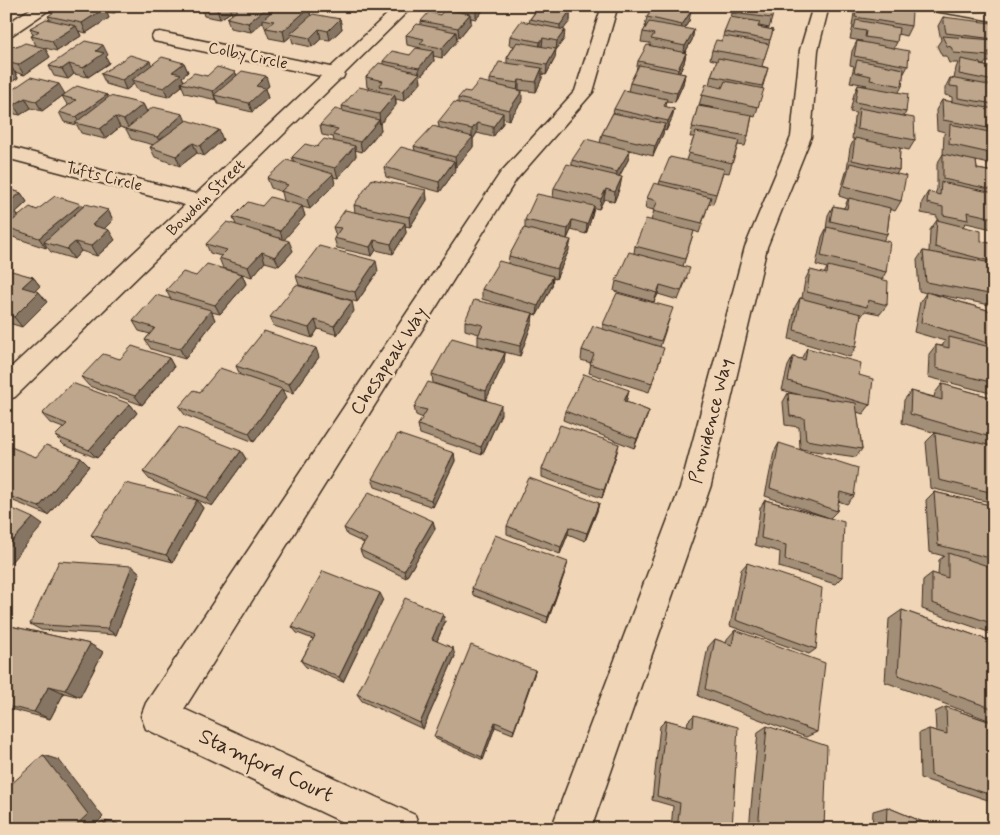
<svg xmlns="http://www.w3.org/2000/svg" width="1000" height="835" viewBox="0 0 1000 835" font-family="Mynerve,sans-serif">
  <style>
    .lines { fill: none; stroke-linecap: round; stroke-linejoin: round }
    .minor-casing { stroke: #3b2a1e; stroke-width: 3 }
    .major-casing { stroke: #3b2a1e; stroke-width: 3 }
    .minor { fill: #f0d6b7; fill-rule: evenodd }
    .major { fill: #f0d6b7; fill-rule: evenodd }
    .wall { fill: #a38f78; stroke: #3b2a1e }
    .shaded-wall { fill: #857462; stroke: #3b2a1e }
    .building { fill: #bea68c; stroke: #3b2a1e }
    .labels { text-anchor: middle; dominant-baseline: central; stroke-width: 5; stroke-linejoin: round; paint-order: stroke }
    .far-street-label { font-size: 16px; fill: #3b2a1e; stroke: #f0d6b7 }
    .street-label { font-size: 19px; fill: #3b2a1e; stroke: #f0d6b7 }
    .near-street-label { font-size: 22px; fill: #3b2a1e; stroke: #f0d6b7 }
  </style>
  <rect width="100%" height="100%" fill="#f0d6b7"/>
  <filter id="ink" filterUnits="userSpaceOnUse"><feTurbulence type="fractalNoise" baseFrequency=".02" numOctaves="2"/><feDisplacementMap in="SourceGraphic" scale="10" xChannelSelector="R" yChannelSelector="G"/><feConvolveMatrix kernelMatrix="1 2 1 2 8 2 1 2 1" color-interpolation-filters="sRGB"/></filter>
  <g filter="url(#ink)">
    <g class="lines">
      <g class="minor-casing">
        <path id="minor" d="M35 6H55L12 35 6 36V24Z
          M396 6H413L345 73 343 78 340 79 15 397 6 400V372L185 205 6 158V146L196 194 321 76 154 41 152 37 154 33 160 32 331 67Z
          M604 6H620L616 12 593 92 516 180 184 709 415 815 420 829H357L146 729 141 716 146 703 501 172 575 91 600 12Z
          M813 6H829L818 50 811 137 767 247 711 485 591 829H551L681 485 745 247 791 137 800 50Z"/>
      </g>
      <g class="major-casing">
        <path id="major" d="M926 6H964L994 11V21L934 11 928 9Z"/>
      </g>
      <use href="#minor" class="minor"/>
      <use href="#major" class="major"/>
    </g>
    <path class="wall" d="M82 6H124L114 13 106 12 109 18 86 33 79 31 81 36 57 51 45 48 50 57 24 75 15 72 18 78 6 85V45L17 47 36 45 31 36 33 35 30 28 50 20 48 16 79 8Z
      M151 6H188L184 9 175 7 168 12 151 9Z
      M201 6H273L274 10 309 8 311 16 340 19 342 29 330 40 321 39 312 47 293 43 291 36 285 41 269 38 263 22 251 32 230 28 227 18 232 15 231 12 220 19 204 16Z
      M329 6H366L363 9 348 7 344 11 329 9Z
      M442 6H487L476 19 471 18V23L459 38 457 37V41L442 58 433 56 434 61 420 77 421 82 404 101 396 99V105L380 124 381 130 362 152 355 150 356 156 338 178 333 177 335 184 310 209 302 207 305 216 284 239 293 251 279 266 265 262 252 277 223 268 219 258 221 256 210 253 206 244 236 225 233 217 262 206 284 201 282 192 271 188 267 178 294 162 292 157 317 147 334 141 333 137 322 135 320 125 343 111 342 106 379 92V90L367 87 366 77 383 64V61L410 55 421 49V48L407 45 406 35 421 24V21L440 15 455 11V10L442 8Z
      M529 6H572L569 9 557 7 556 8 570 11V21L563 29 564 39 556 50H555V58L546 75 542 74V78L536 92 519 90 522 101 509 120 503 118V123L493 137 477 133 473 139V147L456 167H454L455 171 440 192 386 177 384 167 415 151 414 146 439 127 438 122 458 103V98L490 84V79L507 63V58L514 46 509 45 510 36 529 23 530 19 537 9 528 7Z
      M655 6H692L689 11V21L684 29 694 30 692 40 685 53H686L684 63 679 73 685 74 683 84 675 102 667 101 666 107 674 109 672 118 666 131 663 130V134L653 156 630 150 628 160 619 177 620 187 614 202 604 199 599 209 594 208 592 216 586 234 571 230 567 239 552 235 569 250 556 279 553 278 552 286 537 315 533 314 532 323 520 356 485 347 505 353 504 362 486 400 433 383 432 374 478 345V336L479 334 465 330V321L522 311 482 299V289L508 263 509 256 525 229V220L553 198 554 188 572 165V160L600 143 602 134 613 113 614 109 628 91 630 83 636 71 638 61 650 46V43L641 42 643 32 646 27H645L647 17Z
      M734 6 772 18 769 28 759 26 758 27 773 30 762 66 768 68 762 89 758 107 755 117 752 116 748 136 745 146 738 145 729 173 723 172 713 204 709 203 699 233 694 231 683 266 687 278 678 300 658 294 654 302 614 291 616 281 634 253 635 246 651 221 654 210 645 208 647 198 659 184 660 181 686 160 694 137H690L698 106 714 108 699 105 702 95 709 85 711 76 717 61 710 59 712 50 722 41 724 32 731 17Z
      M857 6H876L911 26 906 36 898 34 897 42 894 48 908 66 903 75 902 86 899 92 906 112 904 116 915 140 909 150 900 148 899 170 896 174 901 201 895 211 890 209 887 234 883 241 886 272 882 279 887 305 880 314 865 311 861 317H860L856 347 850 357 789 339 795 307 800 298H802L805 280 810 270 824 274 827 268 816 265 822 237 826 229 828 215 833 206 844 208 848 199 839 196 847 169 850 148 854 139H852L854 118 856 113 850 112 854 94 858 85 866 86 867 85 850 82 854 66 850 65 852 51 857 41 862 42V41L850 39 853 26H852L854 13Z
      M943 17 994 30V62H986L984 65H980L994 68V165L976 161 977 169 994 172V227L992 229 966 223 963 226 981 241 994 244V301L990 305 930 293 994 312V345L992 347 994 348V394L928 377 929 354 936 345 942 346 945 341 914 332 920 302 926 293 919 291 917 260 923 251 929 252 930 230 937 220V216L921 213 922 202 928 192 935 194 937 189V164L943 154 944 134 945 132 937 130 936 110 942 100 952 102V97L945 95V88L950 78 954 79 956 68 958 63H949L946 56H942L937 46 941 40 938 26Z
      M108 55 106 57 109 63 88 77 74 74 68 79 54 76 49 66Z
      M184 63 188 72 182 77 184 81 207 76 235 72 237 75 269 86 265 89 268 98 252 112 218 104 217 100 185 93 182 86 168 97 137 90 134 84 126 90 106 84 101 74 151 65Z
      M6 94H65L42 111 31 108 20 115 6 112Z
      M107 95 108 98 143 104 147 112 186 121 223 140 204 156 197 153 180 166 155 157 150 147 154 145 131 139 126 129 120 127 105 139 81 133 77 125 64 122 59 112 68 106 62 96Z
      M6 188 21 193 27 202 16 212 19 217 37 210 81 204 83 207 108 210 113 220 104 228 115 240 97 256 81 251 74 259 51 252 47 247 46 248 13 237 8 230 6 231Z
      M426 190 427 200 410 227 405 226 406 233 393 254 376 250 372 256 337 248 334 238 336 236 333 227 355 212 354 205Z
      M6 271 33 277 40 286 35 291 39 292 47 302 22 327 9 323 6 325Z
      M378 271 357 302 299 285 296 276Z
      M242 274 246 284 220 314 211 312 215 320 185 359 151 349 145 340 150 334 139 331 133 321 171 300 166 290 196 276Z
      M354 311 337 335 318 329 312 338 274 326 270 317Z
      M670 317 660 347 661 357 649 392 589 373 591 363 581 360 582 350 603 329V324Z
      M807 348 859 375 870 405 863 414 857 412 862 449 856 457 800 449 799 427 785 425 783 402 788 393 800 395 782 390 788 366 793 357 801 359Z
      M319 357 293 393 282 390 286 398 254 442 185 415 179 407 200 392 240 375 236 366Z
      M169 358 174 367 142 405 89 386 81 377 120 359Z
      M942 384 994 398V450L993 449 994 456V503L930 488 926 442 935 433 946 436 902 423 904 400 911 391 934 397 935 393Z
      M629 390 626 402 649 411 646 419 634 448 563 420 565 411Z
      M130 404 137 413 97 458 64 445 55 436 63 428 50 423 42 414Z
      M414 407 501 414 482 455 420 434 418 425 423 418 416 415Z
      M779 443 854 496 847 504 838 501 837 511 830 518 842 577 835 584 779 567 780 552 755 545 760 508 765 500 827 517 765 496 774 452Z
      M6 451 36 457 81 458 89 466 48 515 6 498Z
      M241 451 246 459 212 506 150 480 143 472Z
      M617 452 602 498 542 477V469Z
      M454 453 455 461 433 507 375 487 372 479Z
      M934 492 994 506V634L922 609 923 580 932 573 938 575 939 560 944 556 929 552 926 500Z
      M197 500 203 508 173 562 99 543 91 535Z
      M599 503 597 511 585 541 568 534 560 554 507 534V526Z
      M433 521 435 529 406 578 363 557 360 550 364 543 347 535 344 528Z
      M747 563 816 649 809 654 730 626 741 570Z
      M132 566 140 573 116 635 41 630 30 624Z
      M566 569 547 623 473 595 472 588Z
      M383 599 343 682 306 667 301 661 313 639 297 633 292 627Z
      M902 610 994 642V722L885 682 889 619Z
      M443 614 445 622 437 641 455 656 423 729 362 701 357 694Z
      M6 625 90 644 103 652 80 697 64 693 50 719 6 708Z
      M735 630 817 732 806 737 698 696 708 647 715 639 726 643 727 639Z
      M535 670 534 675 513 734 495 727 483 760 436 739 434 736Z
      M946 707 994 723V802L920 778 919 733 929 729 936 731 935 712Z
      M694 715 732 829H671L673 806 652 800 660 726 666 720 687 726 688 721Z
      M767 726 824 829H749L758 732Z
      M887 807 940 829H872L873 811Z"/>
    <path class="shaded-wall" d="M111 6H124L114 13Z
      M166 6H175V7L168 12Z
      M222 6H238L230 9 231 12 220 19 217 10Z
      M269 6H273L275 13 263 19V22L251 32 248 23Z
      M343 6H348V7L344 11Z
      M479 6H487L476 19V10Z
      M689 6H692L687 16Z
      M105 8 109 18 86 33 82 23Z
      M309 8 311 18 290 34 291 36 285 41 283 31Z
      M570 11V21L560 34V25Z
      M691 11 689 21 680 35 682 25Z
      M470 14 471 23 459 38 458 28Z
      M340 19 342 29 330 40 328 31Z
      M76 26 81 36 57 51 52 41Z
      M319 29 321 39 312 47 310 38Z
      M565 30 564 39 556 50 557 41Z
      M694 30 692 40 683 56 685 46Z
      M456 32 457 41 442 58V48Z
      M543 38 542 47 539 52 540 42Z
      M103 45 108 55 106 57 109 63 88 77 83 68 96 51Z
      M45 48 50 57 24 75 18 65Z
      M556 49 555 58 546 75 547 65Z
      M433 51 434 61 420 77 421 82 404 101 403 91 419 74V68Z
      M686 53 684 63 676 79 678 69Z
      M150 61 154 70 132 80 134 84 126 90 122 80Z
      M184 63 188 72 182 77 185 84 181 83 182 86 168 97 164 88 172 72Z
      M69 64 74 74 68 79 62 69Z
      M12 68 18 78 6 85V72Z
      M542 68V78L536 92V82Z
      M235 72 239 81 214 95 216 101 213 91Z
      M685 74 683 84 675 102 677 93Z
      M266 76 269 86 265 89 268 98 252 112 249 103 256 86Z
      M519 80V90L517 92 518 83Z
      M59 84 65 94 42 111 36 101Z
      M522 91V101L509 120V110Z
      M107 95 112 105 80 124 76 117Z
      M395 95 396 105 380 124 379 114Z
      M25 98 31 108 20 115 14 105Z
      M143 104 148 114 129 130 124 120Z
      M674 109 672 118 666 131 668 121Z
      M503 113V123L493 137V127Z
      M183 114 187 124 162 147 157 137Z
      M115 117 120 127 105 139 100 129Z
      M379 120 381 130 362 152 360 142Z
      M477 123V133L473 139V147L456 167 455 157 472 137V129Z
      M665 124 663 134 653 156 655 146Z
      M219 130 223 140 204 156 200 146Z
      M193 143 197 153 180 166 176 156Z
      M355 146 356 156 338 178 335 168Z
      M630 150 628 160 616 182 617 172Z
      M454 161 455 171 440 192 439 182Z
      M333 174 335 184 310 209 307 199Z
      M622 177 620 187 614 202 615 192Z
      M606 189 604 199 599 209 601 199Z
      M426 190 427 200 410 227 409 217Z
      M21 193 27 202 16 212 20 219 6 227V204Z
      M81 204 87 214 44 242 47 247 46 248 39 238Z
      M302 206 305 216 283 241 280 231Z
      M594 206 592 216 586 234 587 224Z
      M108 210 113 220 98 235 92 225Z
      M572 220 571 230 567 239 568 229Z
      M405 223 406 233 393 254 391 244Z
      M109 230 115 240 97 256 91 246Z
      M374 240 376 250 372 256 370 247Z
      M571 240 569 250 556 279 557 269Z
      M289 241 293 251 279 266 275 257Z
      M75 242 81 251 74 259 67 249Z
      M262 252 265 262 252 277 248 267Z
      M376 261 378 271 357 302 355 292Z
      M242 274 246 284 220 314 215 305Z
      M553 276 552 286 537 315 538 306Z
      M33 277 40 286 29 297 22 287Z
      M660 285 658 294 654 302 657 293Z
      M39 292 47 302 22 327 14 317Z
      M352 301 354 311 337 335 334 326Z
      M211 310 215 320 185 359 180 349Z
      M533 313 532 323 520 356V346Z
      M315 320 318 329 312 338 309 328Z
      M316 348 319 357 293 393 289 384Z
      M505 353 504 362 486 400V391Z
      M169 358 174 367 142 405 135 396Z
      M282 389 286 398 254 442 249 433Z
      M629 390 627 399 622 410 624 401Z
      M130 404 137 413 97 458 89 450Z
      M501 405V414L482 455 481 447Z
      M649 411 646 419 634 448 637 439Z
      M619 444 617 452 602 498 604 490Z
      M241 451 246 459 212 506 207 498Z
      M454 453 455 461 433 507 431 500Z
      M81 458 89 466 48 515 39 507Z
      M197 500 203 508 173 562 166 555Z
      M599 503 597 511 585 541 587 533Z
      M33 518 43 525 6 568V548Z
      M433 521 435 529 406 578 404 571Z
      M569 527 568 534 560 554 561 547Z
      M568 562 566 569 547 623 548 617Z
      M132 566 140 573 116 635 107 629Z
      M380 593 383 599 343 682 339 677Z
      M443 614 445 622 434 648 432 639Z
      M90 644 103 652 80 697 65 690Z
      M453 648 455 656 423 729 420 723Z
      M535 670 534 675 513 734 514 730Z
      M49 686 64 693 50 719 34 712Z
      M495 722V727L483 760 482 757Z
      M43 755 59 760 103 817 91 829H72Z
      M102 821 117 823 122 829H109Z"/>
    <path class="building" d="M63 6H71L79 8 82 6H95L105 8 82 23 48 16Z
      M201 6H222L217 10Z
      M233 6H269L248 23 227 18 238 10 230 9Z
      M292 6H298L309 8 283 31 266 28 274 21 263 19 277 7 288 9Z
      M458 6H479L476 10Z
      M540 6H545L570 11 560 25 530 19Z
      M655 6H668L691 11 682 25 647 17Z
      M734 6H774L772 18 732 13Z
      M858 6H876L912 12 911 26 855 17Z
      M445 9 470 14 458 28 421 21 429 12 440 15Z
      M313 14 340 19 328 31 319 29 310 38 290 34Z
      M730 17 760 22 758 27 773 30 770 40 724 32Z
      M943 17 992 23 994 30V39L946 33Z
      M46 19 76 26 52 41 31 36 39 31 30 28Z
      M856 20 899 28 897 42 865 37 866 31 854 29Z
      M521 21 565 30 557 41 543 38 540 42 510 36Z
      M649 22 694 30 685 46 651 39 654 34 643 32Z
      M417 24 456 32 442 48 420 44 424 39 406 35Z
      M724 36 769 44 764 59 712 50 716 40 722 41Z
      M942 36 994 40V52H988L990 56 954 53 951 47 947 46Z
      M85 41 103 45 96 51 104 53 83 68 69 64 62 69 49 66Z
      M857 41 909 51 908 66 854 56Z
      M517 42 556 49 547 65 507 58Z
      M25 43 45 48 18 65 6 62V45L17 47Z
      M647 45 686 53 678 69 638 61Z
      M416 48 433 51 419 68 383 61 392 51 410 55Z
      M130 55 150 61 122 80 101 74Z
      M162 57 184 63 172 72 181 74 164 88 132 80Z
      M718 58 768 68 762 86 711 76Z
      M961 59 980 63V65L994 68V81L959 74Z
      M857 60 904 69 902 86 870 80 871 76 854 72Z
      M499 62 542 68 536 82 519 80 518 83 490 79Z
      M379 63 420 73 403 91 379 86 383 81 366 77Z
      M639 65 685 74 677 93 630 83Z
      M6 66 12 68 6 72Z
      M217 67 235 72 213 91 181 83 194 73 207 76Z
      M242 71 266 76 256 86 265 88 249 103 214 95Z
      M31 77 59 84 36 101 25 98 14 105 6 103V94Z
      M950 78 994 86V104L958 98V87L950 86Z
      M479 81 522 91 509 110 458 98 464 91 470 92Z
      M725 81 764 89 758 107 702 95 706 84 722 88Z
      M858 85 908 94 906 112 855 102Z
      M77 86 107 95 76 117 59 112 76 100 62 96Z
      M359 87 395 95 379 114 342 106Z
      M624 90 667 99 664 106 674 109 668 121 614 109Z
      M110 96 143 104 124 120 115 117 100 129 75 123Z
      M942 100 994 109V129L943 120Z
      M454 102 503 113 493 127 477 123 472 129 438 122Z
      M698 106 752 115 748 136 692 127Z
      M153 107 183 114 157 137 126 129Z
      M859 108 914 118 915 140 857 129Z
      M335 109 379 120 360 142 333 135 338 129 320 125Z
      M613 113 665 124 655 146 602 134Z
      M187 120 219 130 200 146 193 143 176 156 150 147Z
      M950 124 994 133V154L949 144Z
      M433 126 473 137 455 157 414 146Z
      M696 132 739 141 732 163 688 153Z
      M855 138 900 148 899 170 852 160Z
      M324 139 355 146 335 168 292 157 305 144 317 147Z
      M586 139 630 150 617 172 572 160Z
      M401 147 454 161 439 182 384 167Z
      M943 154 976 161 977 169 994 172V190L943 179Z
      M670 157 724 169 716 194 660 181Z
      M287 160 333 174 307 199 281 191 288 185 267 178Z
      M850 163 906 176 901 201 844 186Z
      M567 164 622 177 615 192 606 189 601 199 554 188Z
      M372 179 426 190 409 217 354 205Z
      M941 182 994 193V218L967 212 968 220 943 215V207L927 203 928 192 940 195Z
      M654 183 711 197 702 223 653 211 658 201 647 198Z
      M6 188 21 193 6 204Z
      M537 194 594 206 587 224 572 220 568 229 525 220Z
      M55 196 81 204 39 238 6 227V226L30 207 37 210Z
      M270 197 302 206 280 231 233 217 248 202 262 206Z
      M849 198 890 208 887 234 830 221 833 206 847 209Z
      M86 204 108 210 92 225 109 230 91 246 75 242 67 249 44 242Z
      M6 207 13 209 6 215Z
      M345 210 405 223 391 244 374 240 370 247 334 238 341 228 333 227Z
      M646 219 694 231 685 259 635 246Z
      M937 220 981 231V241L994 244V262L935 247Z
      M227 222 289 241 275 257 262 252 248 267 219 258 227 250 206 244Z
      M827 227 890 242 886 272 821 256Z
      M524 228 571 240 557 269 509 256Z
      M319 246 376 261 355 292 296 276Z
      M923 251 992 263 994 272V295L926 282Z
      M629 252 690 268 681 291 660 285 657 293 616 281Z
      M499 261 553 276 538 306 482 289Z
      M207 264 242 274 215 305 166 290 183 272 196 276Z
      M828 266 888 281 887 305 868 300 867 307 807 292 810 270 827 274Z
      M8 270 33 277 22 287 39 292 14 317 6 315V271Z
      M296 285 352 301 334 326 315 320 309 328 270 317Z
      M926 292 994 312V345L921 322Z
      M617 293 673 308 661 341 603 324Z
      M156 295 211 310 180 349 145 340 155 328 133 321Z
      M800 298 861 314 856 347 794 330Z
      M474 300 533 313 520 346 478 336 483 325 465 321Z
      M593 326 664 348 652 383 590 364 594 354 582 350Z
      M264 331 316 348 289 384 236 366Z
      M949 337 994 348V383L936 368V345L949 348Z
      M452 338 505 353 486 391 432 374Z
      M132 346 169 358 135 396 81 377 103 354 120 359Z
      M807 348 861 363 859 375 873 379 870 405 788 381 793 357 805 360Z
      M220 368 282 389 249 433 179 407 194 390 200 392Z
      M584 374 629 390 624 401 649 411 637 439 565 411Z
      M428 382 501 405 481 447 418 425 427 410 414 407Z
      M72 383 130 404 89 450 55 436 67 424 42 414Z
      M942 384 994 398V438L910 414 911 391 942 400Z
      M788 393 856 403 862 449 806 440 804 418 790 416Z
      M560 425 619 444 604 490 542 469Z
      M179 427 241 451 207 498 143 472Z
      M935 433 992 446 994 456V493L939 480Z
      M398 434 454 453 431 500 372 479Z
      M779 443 858 468 854 496 840 492 837 511 770 488Z
      M46 445 81 458 39 507 6 495V451L11 447 36 457Z
      M529 478 599 503 587 533 569 527 561 547 507 526Z
      M125 483 197 500 166 555 91 535Z
      M369 492 433 521 404 571 360 550 367 539 344 528Z
      M934 492 994 506V559L938 545Z
      M765 500 844 522 842 577 785 560 786 545 761 538Z
      M6 506 33 518 6 548Z
      M495 535 568 562 548 617 472 588Z
      M948 553 994 568V624L932 603V573L948 578Z
      M59 561 132 566 107 629 30 624Z
      M747 563 822 588 816 649 736 620Z
      M323 571 380 593 339 677 301 661 315 636 292 627Z
      M405 598 443 614 432 639 453 648 420 723 357 694Z
      M902 610 994 642V709L898 675Z
      M6 625 90 644 65 690 49 686 34 712 6 706Z
      M735 630 825 663 817 732 705 689 715 639 732 645Z
      M471 645 535 670 514 730 495 722 482 757 434 736Z
      M946 707 994 723V796L931 775 929 729 947 734Z
      M694 715 738 727 732 829H677L680 803 657 796 666 720 693 727Z
      M767 726 827 746 824 829H758Z
      M43 755 88 814 72 829H6V789Z
      M887 807 940 829H886Z
      M102 821 109 829H95Z"/>
  </g>
  <g class="labels">
    <g class="far-street-label">
      <text transform="translate(248 56) rotate(12)">Colby Circle</text>
      <text transform="translate(104 177) rotate(14)">Tufts Circle</text>
      <text transform="translate(206 198) rotate(-44)">Bowdoin Street</text>
    </g>
    <g class="street-label">
      <text transform="translate(389 361) rotate(-57)">Chesapeak Way</text>
      <text transform="translate(711 421) rotate(-76)">Providence Way</text>
    </g>
    <g class="near-street-label">
      <text transform="translate(266 766) rotate(25)">Stamford Court</text>
    </g>
  </g>
  <rect width="1000" height="835" fill="none" stroke="#f0d6b7" stroke-width="25"/>
  <rect x="12" y="12" width="975" height="810" fill="none" stroke="#3b2a1e" stroke-width="2" filter="url(#ink)"/>
</svg>
